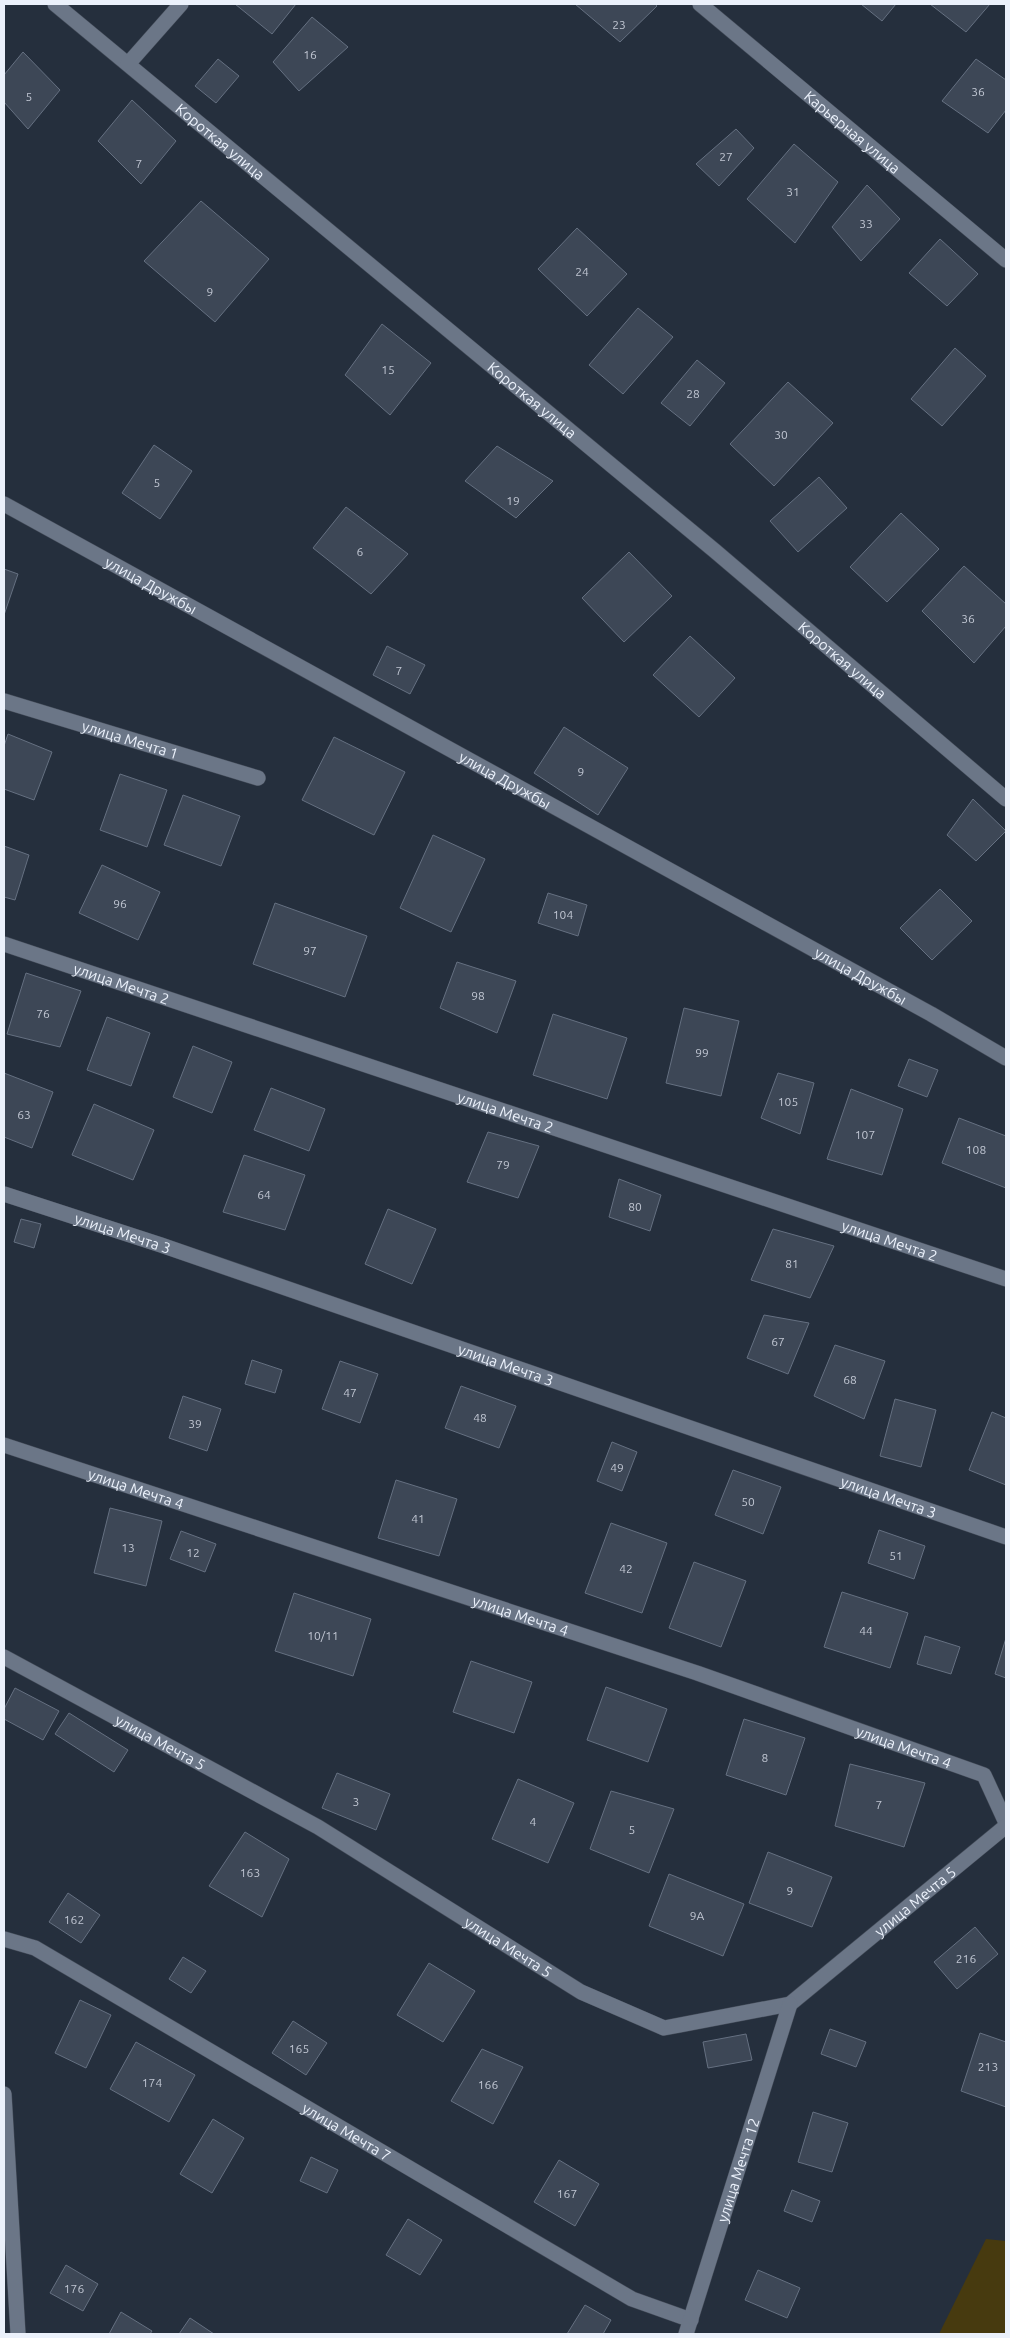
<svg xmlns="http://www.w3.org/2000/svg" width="1010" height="2338" viewBox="0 0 1010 2338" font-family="Ubuntu,sans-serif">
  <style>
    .green { fill: #473a0f }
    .building { fill: #3d4756; stroke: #657081 }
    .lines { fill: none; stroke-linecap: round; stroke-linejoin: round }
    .street-casing { stroke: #434b58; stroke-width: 16 }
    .street { stroke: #6b7687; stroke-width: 15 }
    .labels { text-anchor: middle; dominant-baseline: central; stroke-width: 5; stroke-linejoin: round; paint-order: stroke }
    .number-label { font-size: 12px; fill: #c0c6d2 }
    .street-label { font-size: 15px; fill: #ebf1fb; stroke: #12171d }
  </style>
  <rect width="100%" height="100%" fill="#252f3d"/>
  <path class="green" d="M986 2239 1006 2241V2334H939Z"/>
  <path class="building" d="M235 4H296L272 34Z
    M575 4H655L657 6 620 42Z
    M861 4H896L882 21Z
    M930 4H990L966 32Z
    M312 17 348 47 299 91 273 62Z
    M23 52 60 90 28 129 4 102V75Z
    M218 59 239 76 216 103 195 86Z
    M976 59 1006 80V110L988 133 942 101Z
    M132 100 176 141 141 184 98 141Z
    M736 129 754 148 719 186 696 164Z
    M794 144 838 182 795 243 747 199Z
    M867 185 900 219 861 261 832 227Z
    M201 201 269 259 215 322 144 261Z
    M577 228 627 274 587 316 538 269Z
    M940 239 978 274 947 306 909 273Z
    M638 308 673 337 623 394 589 365Z
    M382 324 431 363 390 415 345 375Z
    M955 348 986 376 942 426 911 399Z
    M697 360 725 383 690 426 661 403Z
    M788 382 833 423 774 486 730 444Z
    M154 445 192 471 160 519 122 493Z
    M497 446 553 481 516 518 465 481Z
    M819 477 847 508 798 552 770 521Z
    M346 507 408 554 371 594 313 548Z
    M901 513 939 549 887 602 850 567Z
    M629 552 672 596 624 642 582 598Z
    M964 566 1006 604V626L974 663 922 611Z
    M4 569 18 574 4 615Z
    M690 636 735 678 699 717 653 675Z
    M387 646 425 665 410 694 373 675Z
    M564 727 628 768 598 815 534 773Z
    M8 734 52 752 34 800 4 789V746Z
    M334 737 405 772 374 835 302 800Z
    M120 774 167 790 147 847 100 830Z
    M183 795 240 816 221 866 164 845Z
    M973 799 1006 831 976 861 947 835Z
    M433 835 485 859 451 932 400 908Z
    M4 846 29 855 15 900 4 897Z
    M102 865 160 892 138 940 79 913Z
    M940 889 972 921 932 960 900 928Z
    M548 893 587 905 578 936 538 923Z
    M275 903 367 936 345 997 253 964Z
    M457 962 516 981 497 1033 440 1008Z
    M26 973 81 991 60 1047 7 1034Z
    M684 1008 739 1021 721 1096 666 1083Z
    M553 1014 627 1038 607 1099 533 1075Z
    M107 1017 150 1033 131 1086 87 1070Z
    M193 1046 232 1062 212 1113 173 1097Z
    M909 1059 938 1070 927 1097 898 1086Z
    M4 1073 53 1092 32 1148 4 1137Z
    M778 1073 814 1083 800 1134 761 1118Z
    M271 1088 325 1109 309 1151 254 1130Z
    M851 1089 903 1109 882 1175 827 1159Z
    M94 1104 154 1130 133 1180 72 1155Z
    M959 1118 1006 1136V1188L942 1163Z
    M488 1132 539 1146 518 1198 467 1182Z
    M244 1155 305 1175 285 1230 223 1212Z
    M619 1179 661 1195 650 1231 609 1217Z
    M388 1209 436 1229 412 1284 365 1264Z
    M21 1219 41 1224 34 1248 14 1242Z
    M773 1229 834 1246 810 1298 751 1280Z
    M764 1315 809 1323 788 1374 747 1358Z
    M835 1345 885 1361 864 1419 814 1396Z
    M252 1360 282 1370 275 1393 245 1384Z
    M340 1361 378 1374 360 1423 322 1409Z
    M461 1386 516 1406 499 1448 445 1428Z
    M183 1396 221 1409 207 1451 169 1438Z
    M895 1399 936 1410 921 1467 880 1456Z
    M992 1412 1006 1418V1485L969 1470Z
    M612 1442 637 1452 622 1491 597 1481Z
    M733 1470 781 1487 763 1534 715 1515Z
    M396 1480 457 1499 439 1556 378 1538Z
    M110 1508 162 1521 146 1586 94 1573Z
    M611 1523 667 1543 642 1613 585 1593Z
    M879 1530 925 1546 914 1579 868 1563Z
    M181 1531 216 1544 205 1572 170 1559Z
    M694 1562 746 1581 721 1647 669 1628Z
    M842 1592 908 1613 890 1668 824 1647Z
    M294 1593 371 1619 353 1676 275 1651Z
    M925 1636 960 1647 951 1674 917 1664Z
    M1006 1638V1678L995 1674Z
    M471 1661 532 1682 514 1733 453 1712Z
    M606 1687 667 1709 648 1762 587 1740Z
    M15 1688 59 1711 43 1740 4 1719V1709Z
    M69 1713 128 1750 114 1772 55 1734Z
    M744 1719 805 1738 786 1795 726 1775Z
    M850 1764 925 1783 904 1847 835 1826Z
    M337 1773 390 1794 376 1830 322 1808Z
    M518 1779 574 1803 548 1863 492 1839Z
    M611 1791 674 1809 649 1873 590 1849Z
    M245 1832 289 1859 262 1917 209 1886Z
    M768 1852 832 1877 812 1927 749 1903Z
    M669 1874 744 1904 723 1956 649 1926Z
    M68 1893 100 1915 81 1943 49 1922Z
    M975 1927 998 1954 957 1989 934 1962Z
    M183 1957 206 1971 191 1993 169 1979Z
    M429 1963 475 1991 443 2042 397 2015Z
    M80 2000 111 2015 86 2068 55 2053Z
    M293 2021 327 2043 306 2075 272 2053Z
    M830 2029 866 2042 856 2067 821 2054Z
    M980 2033 1006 2042V2107L961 2091Z
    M746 2034 752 2060 708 2068 703 2042Z
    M136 2042 195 2075 169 2122 110 2089Z
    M482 2049 523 2067 493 2124 451 2101Z
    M813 2112 848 2123 832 2172 798 2162Z
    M213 2119 244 2138 212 2193 180 2174Z
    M311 2157 338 2170 327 2193 300 2181Z
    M559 2160 599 2184 575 2226 534 2202Z
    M792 2190 820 2201 812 2222 784 2211Z
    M408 2219 442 2240 420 2275 386 2255Z
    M66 2265 98 2284 83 2311 50 2293Z
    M758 2270 800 2288 787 2318 745 2300Z
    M585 2305 611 2320 603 2334H567Z
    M121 2312 152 2331 150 2334H109Z
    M190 2318 214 2334H179Z"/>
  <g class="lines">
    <g class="street-casing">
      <g id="street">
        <path id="s1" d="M55 4 715 551 1006 799"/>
        <path id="s2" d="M700 4 1006 260"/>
        <path d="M128 64 181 4"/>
        <path id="s3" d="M4 504 931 1014 1006 1058"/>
        <path id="s4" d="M4 701 258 778"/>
        <path id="s5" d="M4 944 1006 1279"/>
        <path id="s6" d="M4 1194 161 1245 1006 1537"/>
        <path id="s7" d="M4 1445 697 1673 984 1775 1006 1823"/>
        <path id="s8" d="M4 1657 318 1827 581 1992 664 2028 790 2004 1006 1826"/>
        <path id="s9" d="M4 1939 35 1948 632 2299 691 2320"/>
        <path d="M4 2094 18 2334"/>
        <path id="s10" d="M686 2334 790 2004"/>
      </g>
    </g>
    <use href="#street" class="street"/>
  </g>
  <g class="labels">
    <g class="number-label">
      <text x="619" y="24">23</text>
      <text x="310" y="54">16</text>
      <text x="978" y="91">36</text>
      <text x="29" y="96">5</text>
      <text x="726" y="156">27</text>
      <text x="139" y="163">7</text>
      <text x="793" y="191">31</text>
      <text x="866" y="223">33</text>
      <text x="582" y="271">24</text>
      <text x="210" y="291">9</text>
      <text x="388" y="369">15</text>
      <text x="693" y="393">28</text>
      <text x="781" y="434">30</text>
      <text x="157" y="482">5</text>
      <text x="513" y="500">19</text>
      <text x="360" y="551">6</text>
      <text x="968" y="618">36</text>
      <text x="399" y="670">7</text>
      <text x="581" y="771">9</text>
      <text x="120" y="903">96</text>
      <text x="563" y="914">104</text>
      <text x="310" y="950">97</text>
      <text x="478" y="995">98</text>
      <text x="43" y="1013">76</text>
      <text x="702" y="1052">99</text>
      <text x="788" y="1101">105</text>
      <text x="24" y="1114">63</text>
      <text x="865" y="1134">107</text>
      <text x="976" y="1149">108</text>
      <text x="503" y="1164">79</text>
      <text x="264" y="1194">64</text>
      <text x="635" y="1206">80</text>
      <text x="792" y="1263">81</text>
      <text x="778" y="1341">67</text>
      <text x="850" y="1379">68</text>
      <text x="350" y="1392">47</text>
      <text x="480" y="1417">48</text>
      <text x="195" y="1423">39</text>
      <text x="617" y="1467">49</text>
      <text x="748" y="1501">50</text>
      <text x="418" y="1518">41</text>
      <text x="128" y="1547">13</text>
      <text x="193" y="1552">12</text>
      <text x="896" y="1555">51</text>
      <text x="626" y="1568">42</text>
      <text x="866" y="1630">44</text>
      <text x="323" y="1635">10/11</text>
      <text x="765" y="1757">8</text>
      <text x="356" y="1801">3</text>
      <text x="879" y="1804">7</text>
      <text x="533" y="1821">4</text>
      <text x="632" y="1829">5</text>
      <text x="250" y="1872">163</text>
      <text x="790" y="1890">9</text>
      <text x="697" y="1915">9А</text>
      <text x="74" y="1919">162</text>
      <text x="966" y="1958">216</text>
      <text x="299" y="2048">165</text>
      <text x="988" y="2066">213</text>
      <text x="152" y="2082">174</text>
      <text x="488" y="2084">166</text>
      <text x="567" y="2193">167</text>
      <text x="74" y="2288">176</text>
    </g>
    <g class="street-label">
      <text stroke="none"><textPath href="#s2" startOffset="199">Карьерная улица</textPath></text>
      <text stroke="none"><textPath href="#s1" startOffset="215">Короткая улица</textPath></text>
      <text stroke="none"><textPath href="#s1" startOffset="620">Короткая улица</textPath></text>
      <text stroke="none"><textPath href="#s3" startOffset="168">улица Дружбы</textPath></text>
      <text stroke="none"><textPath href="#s1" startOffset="1025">Короткая улица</textPath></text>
      <text stroke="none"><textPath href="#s4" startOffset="132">улица Мечта 1</textPath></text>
      <text stroke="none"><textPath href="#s3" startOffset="572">улица Дружбы</textPath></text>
      <text stroke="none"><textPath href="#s3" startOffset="978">улица Дружбы</textPath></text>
      <text stroke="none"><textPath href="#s5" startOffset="124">улица Мечта 2</textPath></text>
      <text stroke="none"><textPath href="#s5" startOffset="529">улица Мечта 2</textPath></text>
      <text stroke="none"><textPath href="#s6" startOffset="125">улица Мечта 3</textPath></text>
      <text stroke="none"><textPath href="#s5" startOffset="934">улица Мечта 2</textPath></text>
      <text stroke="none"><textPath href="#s6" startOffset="530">улица Мечта 3</textPath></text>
      <text stroke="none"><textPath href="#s7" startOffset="139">улица Мечта 4</textPath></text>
      <text stroke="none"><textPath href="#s6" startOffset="935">улица Мечта 3</textPath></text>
      <text stroke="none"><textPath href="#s7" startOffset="544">улица Мечта 4</textPath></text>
      <text stroke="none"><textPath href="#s8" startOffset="178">улица Мечта 5</textPath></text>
      <text stroke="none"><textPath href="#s7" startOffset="949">улица Мечта 4</textPath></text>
      <text stroke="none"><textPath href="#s8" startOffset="1048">улица Мечта 5</textPath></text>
      <text stroke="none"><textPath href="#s8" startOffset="582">улица Мечта 5</textPath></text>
      <text stroke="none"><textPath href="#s9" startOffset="394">улица Мечта 7</textPath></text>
      <text stroke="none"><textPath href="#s10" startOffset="172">улица Мечта 12</textPath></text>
    </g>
  </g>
  <rect width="1010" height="2338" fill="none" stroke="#ebf1fb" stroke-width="10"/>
</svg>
